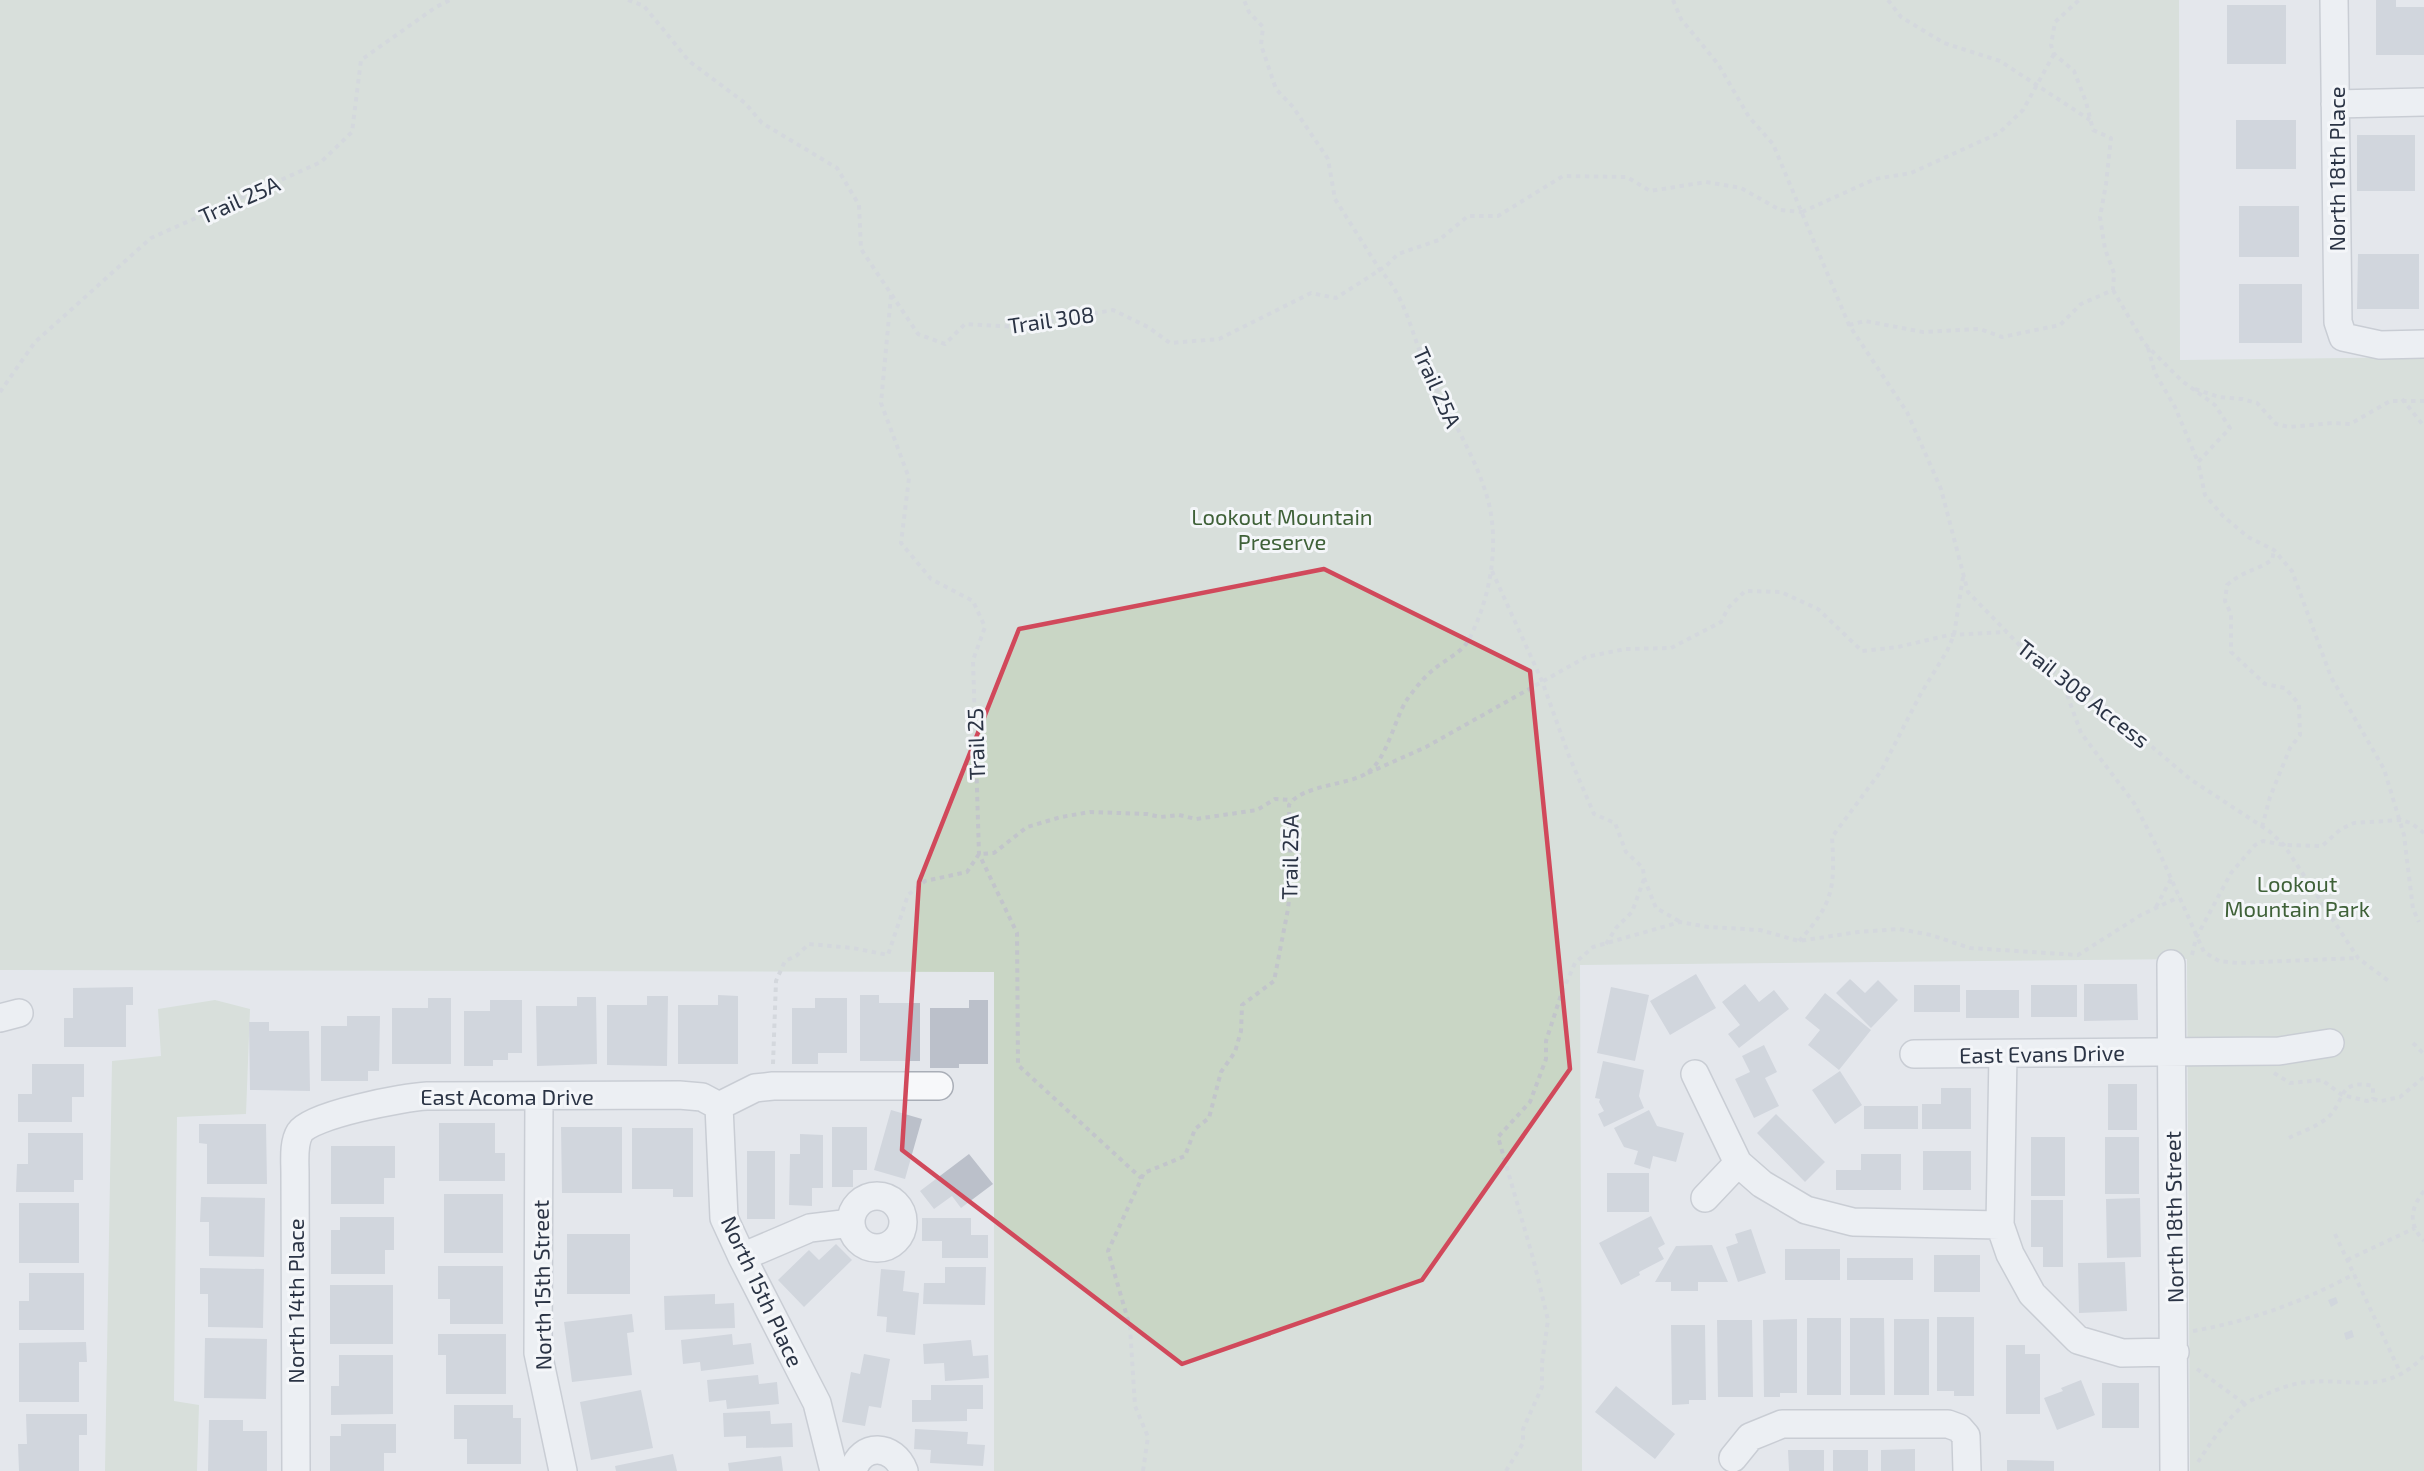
<svg xmlns="http://www.w3.org/2000/svg" width="2424" height="1471" viewBox="0 0 2424 1471" font-family="'Exo 2',sans-serif">
  <style>
    .green { fill: #c9d6c5 }
    .building { fill: #bbc0ca }
    .lines { fill: none; stroke-linecap: round; stroke-linejoin: round }
    .minor-casing { stroke: #a9aeb7; stroke-width: 30 }
    .path { stroke: #c2c5cb; stroke-width: 4; stroke-dasharray: 4.5 4.5; stroke-linecap: butt }
    .minor { stroke: #f7f8fa; stroke-width: 27 }
    .marked { fill: none; stroke: #d1495b; stroke-width: 4.5; stroke-linejoin: round }
    .labels { text-anchor: middle; dominant-baseline: central; stroke-width: 6; stroke-linejoin: round; paint-order: stroke }
    .street-label { font-size: 22px; fill: #2b3445; stroke: #f4f6f9 }
    .park-label { font-size: 22px; fill: #3f6138; stroke: #f4f6f9 }
  </style>
  <rect width="100%" height="100%" fill="#e4e7ec"/>
  <path class="green" d="M0 0H2179L2180 360 2424 357V1471H2190L2187 959 1580 965 1582 1471H994V972L0 970Z
    M215 1000 250 1009 246 1114 177 1117 174 1401 199 1405 197 1471H105L112 1061 161 1056 158 1009Z"/>
  <path class="building" d="M2376 0H2396V7H2424V55H2376Z
    M2227 5H2286V64H2227Z
    M2236 120H2296V169H2236Z
    M2357 135H2415V191H2357Z
    M2239 206H2299V257H2239Z
    M2358 254H2419V309H2357Z
    M2239 284H2302V343H2239Z
    M1696 974 1716 1008 1670 1035 1650 1001Z
    M1850 979 1865 993 1878 980 1898 1000 1871 1028 1836 993Z
    M1745 984 1759 1002 1774 990 1789 1009 1739 1048 1728 1034 1740 1025 1722 1002Z
    M2084 984H2137L2138 1020 2084 1021Z
    M1914 985H1960V1012H1914Z
    M2031 985H2077V1017H2031Z
    M133 987V1005H126V1047H64V1018H73V988Z
    M1611 987 1649 995 1635 1061 1597 1053Z
    M1966 990H2019V1018H1966Z
    M1825 993 1871 1030 1839 1070 1808 1045 1820 1030 1805 1018Z
    M718 995 738 996V1064H678V1005H718Z
    M860 995H879V1003H920V1061H860Z
    M647 996H668L667 1066 607 1065V1005H647Z
    M577 997H596L597 1064 537 1066 536 1006H577Z
    M428 998H451V1064H392V1008H428Z
    M815 998H847V1053H818V1064H792V1008H815Z
    M490 1000H522V1053H508V1060H493V1066H464V1011H490Z
    M969 1000H988V1064H959V1068H930V1008H969Z
    M347 1016H380L379 1071H368V1081H321V1026H347Z
    M249 1022H269V1031H309L310 1091 250 1090Z
    M1764 1045 1777 1072 1765 1078 1779 1106 1754 1118 1735 1079 1750 1072 1742 1056Z
    M1603 1061 1644 1070 1639 1096 1644 1108 1604 1127 1598 1114 1604 1111 1599 1102 1600 1099 1595 1098Z
    M32 1064H84V1097H72V1122H18V1094H32Z
    M1840 1071 1862 1105 1835 1124 1812 1090Z
    M2108 1084H2137V1130H2108Z
    M1941 1088H1971V1129H1922V1104H1941Z
    M1864 1106H1918V1129H1864Z
    M891 1110 922 1119 905 1179 874 1170Z
    M1649 1110 1657 1126 1684 1133 1676 1162 1653 1156 1650 1169 1634 1164 1638 1151 1624 1147 1614 1128Z
    M1776 1114 1825 1162 1805 1182 1757 1133Z
    M439 1123H495V1153H505V1181H439Z
    M199 1124H266L267 1184H207V1144L199 1143Z
    M561 1127H622V1193H562Z
    M832 1127H867V1170H853V1187H832Z
    M632 1128H693V1197H673V1189H632Z
    M28 1133H83V1180H74V1192H16L17 1164H28Z
    M800 1134 823 1135V1188H812V1206L789 1205 790 1154H800Z
    M2031 1137H2065V1196H2031Z
    M2105 1137H2139V1194H2105Z
    M331 1146H395V1178H384V1204H331Z
    M747 1151H775V1219H747Z
    M1923 1151H1971V1190H1923Z
    M969 1154 993 1184 961 1208 952 1196 934 1209 920 1191Z
    M1861 1154H1901V1190H1836V1170H1861Z
    M1607 1173H1649V1212H1607Z
    M444 1194H503V1253H444Z
    M201 1197 265 1198 264 1257 209 1256V1222H200Z
    M2140 1198 2141 1257 2107 1258 2106 1199Z
    M2031 1200H2063V1267H2043V1247H2031Z
    M19 1203H79V1263H19Z
    M1651 1216 1665 1244 1658 1248 1664 1259 1639 1272 1640 1275 1621 1285 1599 1243Z
    M340 1217H394V1250H385V1274H331V1230H340Z
    M922 1218H971V1235H988V1258H942V1241H922Z
    M1751 1229 1766 1273 1738 1282 1726 1247 1738 1243 1735 1234Z
    M567 1234H630V1294H567Z
    M836 1244 852 1260 804 1307 778 1280 809 1250 819 1260Z
    M1712 1245 1728 1282H1698V1291H1671V1282H1655L1676 1246Z
    M1785 1249H1840V1280H1785Z
    M1934 1255H1980V1292H1934Z
    M1847 1258H1913V1280H1847Z
    M2125 1262 2127 1311 2079 1313 2078 1263Z
    M438 1266H503V1324H450V1299H438Z
    M945 1267H986L985 1305 923 1304 924 1283H945Z
    M200 1268 264 1269 263 1328 208 1327V1294H200Z
    M881 1269 905 1271 903 1291 919 1293 915 1335 886 1332 887 1317 877 1316Z
    M29 1273H84V1330H19V1301H29Z
    M330 1285H393V1344H330Z
    M715 1294V1304L734 1303 735 1328 665 1330 664 1296Z
    M2336 1297 2338 1303 2331 1307 2328 1300Z
    M632 1314 634 1332 627 1333 632 1375 572 1382 564 1322Z
    M1937 1317H1974V1396H1954V1391H1937Z
    M1807 1318H1841V1395H1807Z
    M1850 1318H1884L1885 1395H1850Z
    M1797 1319V1393H1780V1397H1764L1763 1320Z
    M1894 1319H1929V1395H1894Z
    M1717 1320H1752L1753 1397H1718Z
    M1671 1325H1705L1706 1400H1689V1404L1672 1405Z
    M2352 1330 2354 1337 2346 1340 2344 1333Z
    M438 1334H506V1394H446V1355H438Z
    M732 1334 733 1345 751 1343 754 1364 701 1371 700 1362 683 1364 681 1340Z
    M205 1338 267 1339 266 1399 204 1398Z
    M971 1340 973 1356 988 1355 989 1378 945 1381 944 1363 924 1364 923 1344Z
    M86 1342 87 1362H79V1402H19V1343Z
    M2006 1345H2025V1354H2040V1414H2006Z
    M864 1354 890 1359 881 1408 869 1406 865 1426 842 1422 851 1372 860 1374Z
    M339 1355H393V1414L331 1415V1386H339Z
    M758 1375 759 1384 777 1382 779 1404 727 1409 726 1400 709 1402 707 1380Z
    M2081 1380 2095 1415 2057 1430 2044 1398 2063 1391 2061 1388Z
    M2102 1383H2139V1428H2102Z
    M931 1385H983V1409H967V1421L912 1422V1400H931Z
    M1616 1386 1675 1434 1655 1459 1595 1412Z
    M641 1390 653 1448 591 1460 580 1402Z
    M454 1405H513V1418H521V1464H467V1439H454Z
    M770 1411 771 1424 792 1423 793 1447 746 1448V1436L724 1437 723 1413Z
    M26 1414H87V1435H79V1471H19L18 1444H27Z
    M209 1420H243V1431H267V1471H208Z
    M341 1424H396V1453H384V1471H330V1436H341Z
    M915 1429 968 1432 967 1444 985 1445 983 1466 930 1463 931 1450 914 1449Z
    M1915 1449V1471H1881V1450Z
    M1788 1450H1824V1471H1789Z
    M1833 1450H1868V1471H1833Z
    M673 1454 677 1471H616L615 1466Z
    M781 1456 783 1471H729L728 1463Z
    M2007 1460 2054 1461V1471H2007Z"/>
  <g class="lines">
    <g class="minor-casing">
      <path id="minor" d="M2334 0 2338 322 2343 337 2380 345 2424 344
        M2335 104 2424 102
        M2171 964 2174 1471
        M0 1018 19 1013
        M1914 1054 2279 1051 2330 1043
        M2003 1054 2000 1225 2010 1254 2032 1294 2078 1340 2122 1353 2175 1352
        M1695 1074 1738 1163 1762 1184 1806 1210 1853 1222 2000 1225
        M539 1097 538 1353 563 1471
        M719 1106 724 1218 742 1257 817 1403 834 1471
        M719 1106 755 1088 773 1086H939
        M851 1222a26 26 0 1 1 52 0a26 26 0 1 1-52 0Z
        M1705 1198 1738 1163
        M742 1257 810 1228 851 1223
        M1733 1458 1750 1437 1782 1424H1948L1959 1428 1966 1436 1967 1471
        M296 1471 295 1173C295 1161 293 1143 300 1132 310 1115 405 1097 427 1096L679 1095 702 1097 719 1106
        M853 1471C861 1442 894 1444 904 1471"/>
    </g>
    <path class="path" d="M628 0 644 6 689 61 745 103 762 123 837 168 859 205 861 249 918 334 945 344 965 324 1018 327 1113 310 1148 327 1170 343 1219 339 1311 293 1336 298 1386 266 1398 254 1439 240 1468 216H1498L1563 176 1627 177 1650 191 1706 182 1741 188 1780 210 1802 212
      M1673 0 1681 19 1718 64 1749 117 1773 144 1849 325 1907 412 1941 489 1968 592 2030 656 2098 701 2190 779 2269 831 2284 845 2358 958 2390 982
      M1888 0 1901 17 1944 43 2000 61 2090 120
      M1802 212 1875 179 1911 173 1999 133 2023 110 2054 54
      M2113 290 2144 343 2182 381 2215 405 2230 428 2198 462 2205 495 2223 516 2248 537 2274 550 2292 571 2331 677 2384 769 2404 835 2413 909 2419 922
      M891 295 881 403 909 478 901 543 931 579 973 601 985 627 973 660 979 854 1017 933 1018 1065 1141 1178
      M1849 325 1865 321 1923 332 1980 329 2002 337 2060 325 2081 304 2113 290 2114 273 2105 249 2100 217 2106 184 2111 138 2093 130 2086 102 2074 71 2054 54 2051 45 2055 22 2079 0
      M2148 348 2155 373 2175 407 2198 462
      M2195 389 2219 397 2242 399 2257 403 2276 424 2289 427 2333 423 2350 424 2390 401H2424
      M0 392 35 342 151 238 321 162 352 132 361 60 436 7 450 0
      M2402 399 2424 426
      M1492 571 1542 681 1569 756 1594 814 1615 823 1626 852 1643 868 1644 878 1656 908 1679 921
      M2061 678 2081 733 2134 803 2156 845 2204 952 2219 961 2238 963 2357 958
      M1368 773 1426 747 1586 657 1625 649 1671 648 1721 622 1728 608 1745 591 1781 592 1818 609 1862 651 1898 647 1949 635 2007 632
      M2262 827 2270 797 2290 748 2300 735 2299 704 2285 688 2265 684 2231 652V614L2225 601 2227 585C2243 571 2255 571 2272 560L2274 551
      M2156 907 2171 879
      M1799 941C1834 903 1835 887 1832 837L1881 771 1920 695 1947 651 1954 635 1963 577
      M1606 944 1616 928 1632 912 1644 879
      M2192 955 2196 938 2231 873 2255 845 2263 841 2284 845 2322 846 2341 829 2354 823 2401 820 2411 823 2424 833
      M2413 1043 2424 1054
      M773 1064 776 981 785 961 796 956 809 944 853 948 888 955 908 895 925 881 967 872 979 854 994 853 1027 827 1061 817 1090 812 1147 814 1160 817 1179 815 1196 819 1257 810 1275 799 1292 800
      M2274 1073 2290 1083 2322 1080 2342 1095 2367 1101 2373 1099 2381 1101 2400 1097 2424 1077
      M2289 1138C2300 1132 2317 1127 2327 1118 2346 1103 2336 1078 2373 1086V1099
      M2424 1191C2410 1209 2408 1224 2424 1241
      M2335 1234 2401 1374
      M2347 1260 2415 1228
      M2193 1331C2250 1321 2303 1302 2354 1274
      M2197 1369 2245 1404
      M2198 1462C2211 1442 2225 1421 2244 1405 2249 1400 2258 1398 2264 1395 2278 1389 2293 1383 2308 1382 2354 1378 2385 1396 2424 1356
      M1143 1471 1148 1437 1135 1406 1130 1327 1108 1251 1144 1173 1185 1156 1195 1129 1209 1118 1221 1072 1235 1052 1241 1031 1242 1005 1274 981 1288 909 1291 880 1289 805C1301 785 1350 785 1367 773 1387 759 1394 721 1406 701 1413 691 1423 678 1433 670 1443 661 1461 653 1468 641 1490 600 1500 546 1488 500 1475 454 1448 414 1428 372 1412 337 1407 298 1380 270L1335 199 1328 159 1293 107 1276 89 1261 45 1263 27 1249 12 1244 0
      M1506 1471 1523 1443V1429L1542 1387V1363L1548 1320 1533 1258 1498 1137 1530 1102 1546 1059V1041L1561 995 1575 963 1593 947 1680 922 1708 927 1760 930 1799 941 1858 932 1899 929 1931 935 1970 948 2078 955 2141 915 2179 897"/>
    <use href="#minor" class="minor"/>
  </g>
  <path d="M0 0H2424V1471H0ZM1324 569 1530 671 1570 1069 1422 1280 1182 1364 902 1150 919 882 1019 629Z" fill="#e4e7ec" fill-opacity=".55" fill-rule="evenodd"/>
  <path class="marked" d="M1324 569 1530 671 1570 1069 1422 1280 1182 1364 902 1150 919 882 1019 629Z"/>
  <g class="labels">
    <g class="street-label">
      <text transform="translate(2336 169) rotate(-90)">North 18th Place</text>
      <text transform="translate(239 199) rotate(-24)">Trail 25A</text>
      <text transform="translate(1051 319) rotate(-8)">Trail 308</text>
      <text transform="translate(1438 387) rotate(66)">Trail 25A</text>
      <text transform="translate(2084 693) rotate(38)">Trail 308 Access</text>
      <text transform="translate(975 744) rotate(-92)">Trail 25</text>
      <text transform="translate(1289 857) rotate(-89)">Trail 25A</text>
      <text transform="translate(2042 1053) rotate(-1)">East Evans Drive</text>
      <text x="507" y="1096">East Acoma Drive</text>
      <text transform="translate(2173 1217) rotate(-91)">North 18th Street</text>
      <text transform="translate(541 1285) rotate(-91)">North 15th Street</text>
      <text transform="translate(763 1291) rotate(65)">North 15th Place</text>
      <text transform="translate(295 1301) rotate(-90)">North 14th Place</text>
    </g>
    <g class="park-label">
      <text x="1282" y="516">Lookout Mountain<tspan x="1282" dy="25">Preserve</tspan></text>
      <text x="2297" y="883">Lookout<tspan x="2297" dy="25">Mountain Park</tspan></text>
    </g>
  </g>
</svg>
